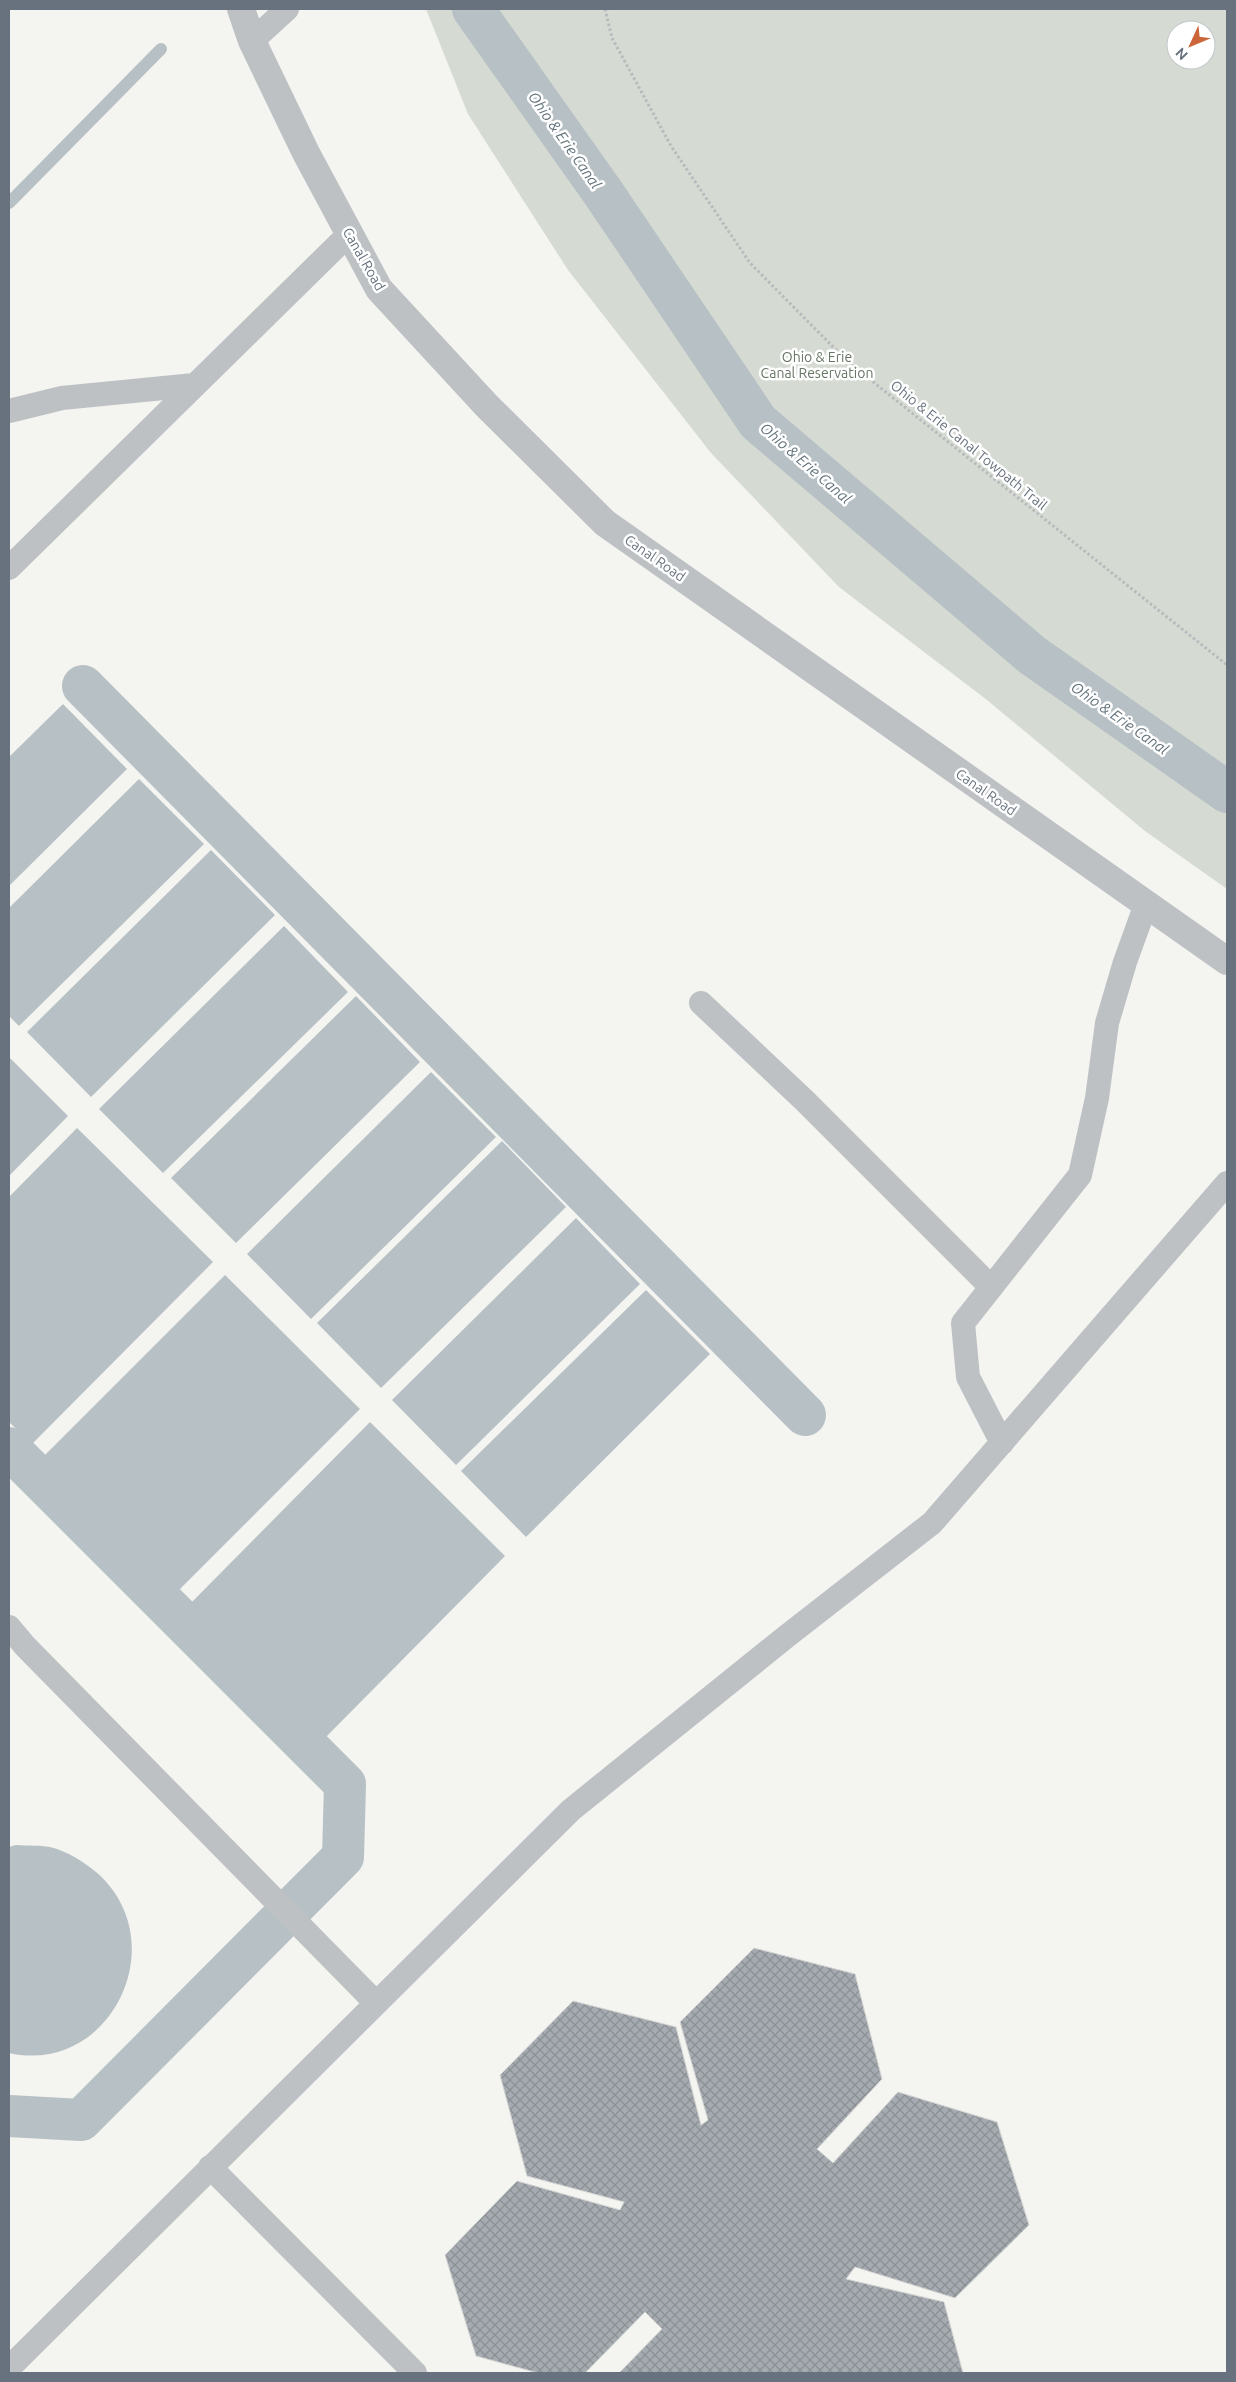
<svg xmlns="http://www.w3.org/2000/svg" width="1236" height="2382" viewBox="0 0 1236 2382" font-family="Ubuntu,sans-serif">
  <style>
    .park { fill: #d5dad3; fill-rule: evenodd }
    .water { fill: #b7c0c4 }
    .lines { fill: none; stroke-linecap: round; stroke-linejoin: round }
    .stream { stroke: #b7c0c4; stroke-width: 12 }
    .canal { stroke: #b7c0c4; stroke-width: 42 }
    .building { fill: url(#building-cross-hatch); stroke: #d5d6d4 }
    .path { stroke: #b8babc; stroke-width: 3; stroke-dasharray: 2.5 2.5; stroke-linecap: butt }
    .service { stroke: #bec1c4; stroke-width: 24 }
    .tertiary { stroke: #bec1c4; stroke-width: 28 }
    .labels { text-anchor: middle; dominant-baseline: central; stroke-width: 5; stroke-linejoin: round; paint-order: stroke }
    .street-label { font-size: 14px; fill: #67727e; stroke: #fff }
    .park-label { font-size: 14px; fill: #677665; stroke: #fff }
    .water-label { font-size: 15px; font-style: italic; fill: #63737b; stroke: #fff }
  </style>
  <defs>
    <pattern id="building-cross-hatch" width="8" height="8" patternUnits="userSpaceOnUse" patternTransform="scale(1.25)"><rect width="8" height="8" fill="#a5abb0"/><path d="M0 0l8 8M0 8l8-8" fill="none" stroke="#8a9094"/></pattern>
  </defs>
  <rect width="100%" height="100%" fill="#f4f4f1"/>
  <path class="park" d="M426 9H1227V889L1145 831 987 700 839 587 711 453 568 270 468 114ZM1176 30H1206V60H1176Z"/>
  <path class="water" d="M63 704 127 769 9 886V757Z
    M139 779 204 844 19 1026 9 1016V908Z
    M211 850 275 915 91 1097 27 1032Z
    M284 926 348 992 163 1173 99 1109Z
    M356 996 420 1062 236 1243 171 1178Z
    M9 1057 68 1116 9 1176Z
    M431 1072 496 1137 311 1319 247 1254Z
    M77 1128 213 1262 32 1444 9 1422V1197Z
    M502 1141 566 1207 381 1388 317 1323Z
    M576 1218 640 1284 456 1465 392 1400Z
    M225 1275 360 1409 179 1590 44 1456Z
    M646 1290 710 1354 526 1537 461 1471Z
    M370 1422 505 1556 324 1739 189 1605Z
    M16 1845C27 1846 40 1845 50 1847 67 1851 84 1862 96 1872 176 1941 111 2076 9 2053V1847Z"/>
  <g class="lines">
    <path class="stream" d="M9 203 161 49"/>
    <path class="canal" d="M473 9 604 194 758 422 1032 655 1227 792
      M83 686 805 1415
      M9 1448 345 1784 343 1857 81 2120 9 2116"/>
  </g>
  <path class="building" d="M754 1948 855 1974 882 2079 817 2149 833 2163 898 2092 997 2122 1029 2225 955 2298 855 2267 846 2279 944 2302 963 2373H619L662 2329 645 2312 585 2373H538L476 2356 445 2255 517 2181 620 2210 624 2202 527 2176 500 2075 573 2001 676 2027 701 2125 708 2120 680 2022Z"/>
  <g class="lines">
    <path class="path" d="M605 9 612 38 671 146 750 263 847 361 1227 665"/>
    <path class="service" d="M252 41 287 9
      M9 411 62 398 194 385
      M9 568 349 234
      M701 1003 804 1100 991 1287
      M1002 1443 968 1377 963 1323 1080 1175 1097 1098 1107 1023 1125 962 1146 904
      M9 1627 25 1646 376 2003
      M210 2167 415 2373
      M9 2368 571 1810 787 1636 932 1523 1227 1183"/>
    <path class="tertiary" d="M241 9 252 41 306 153 379 289 487 406 605 523 1227 961"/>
  </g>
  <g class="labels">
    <g class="street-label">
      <text transform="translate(364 259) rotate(60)">Canal Road</text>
      <text transform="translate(969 445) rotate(39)">Ohio &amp; Erie Canal Towpath Trail</text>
      <text transform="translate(655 558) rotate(35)">Canal Road</text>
      <text transform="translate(986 792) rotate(35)">Canal Road</text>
    </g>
    <g class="park-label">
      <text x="817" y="357">Ohio &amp; Erie<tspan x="817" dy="16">Canal Reservation</tspan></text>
    </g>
    <g class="water-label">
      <text transform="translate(565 140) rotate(55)">Ohio &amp; Erie Canal</text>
      <text transform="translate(806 463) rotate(41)">Ohio &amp; Erie Canal</text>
      <text transform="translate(1120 718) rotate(35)">Ohio &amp; Erie Canal</text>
    </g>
  </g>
  <rect width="1236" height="2382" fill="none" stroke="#67727e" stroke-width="20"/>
  <g transform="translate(1191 45) rotate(226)"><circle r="24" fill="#ffffff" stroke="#c2c7cb"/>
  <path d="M0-4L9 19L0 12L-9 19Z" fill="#cc663a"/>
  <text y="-8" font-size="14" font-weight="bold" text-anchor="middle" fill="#67727e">N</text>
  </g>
</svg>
